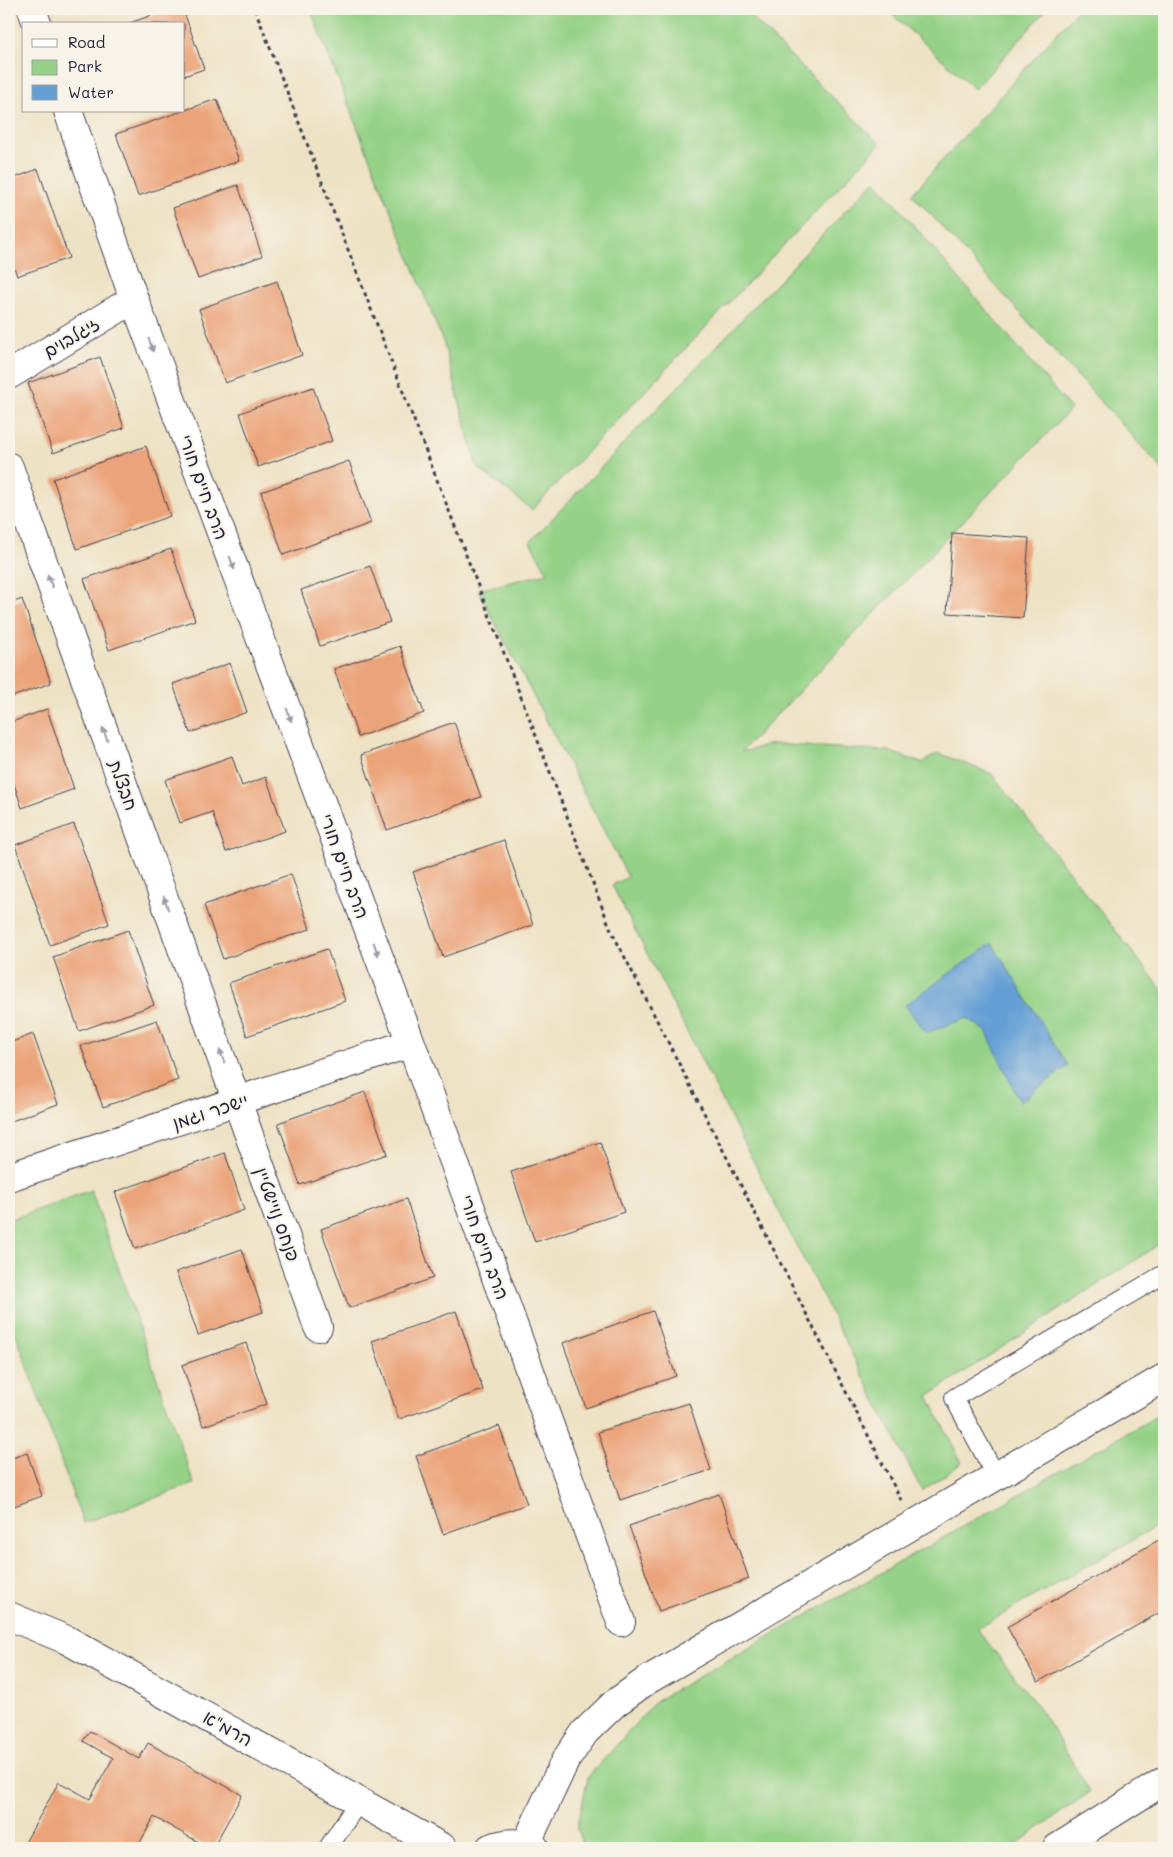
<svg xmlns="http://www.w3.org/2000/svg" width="1173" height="1857" viewBox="0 0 1173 1857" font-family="Mali,'Playpen Sans Hebrew',sans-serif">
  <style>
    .green { fill: #95d287; stroke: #5c7a61 }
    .water { fill: #649fd4; stroke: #436088 }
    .building { fill: #eba47a }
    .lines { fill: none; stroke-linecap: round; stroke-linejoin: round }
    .lane-casing { stroke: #413f50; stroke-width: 20 }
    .street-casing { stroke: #413f50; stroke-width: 30 }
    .secondary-casing { stroke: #413f50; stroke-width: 30 }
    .path { stroke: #413f50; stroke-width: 3; stroke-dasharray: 4 4; stroke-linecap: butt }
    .lane { stroke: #fff; stroke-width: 18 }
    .street { stroke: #fff; stroke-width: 28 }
    .secondary { stroke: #fff; stroke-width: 28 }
    .oneway { fill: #9c9ca7 }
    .labels { text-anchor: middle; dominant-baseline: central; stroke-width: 4; stroke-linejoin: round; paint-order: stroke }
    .street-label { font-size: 18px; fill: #22223b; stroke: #f7f3e8 }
  </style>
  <rect width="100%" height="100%" fill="#f7f3e8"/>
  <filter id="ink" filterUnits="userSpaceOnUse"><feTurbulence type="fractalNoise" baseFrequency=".02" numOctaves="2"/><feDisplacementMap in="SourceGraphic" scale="10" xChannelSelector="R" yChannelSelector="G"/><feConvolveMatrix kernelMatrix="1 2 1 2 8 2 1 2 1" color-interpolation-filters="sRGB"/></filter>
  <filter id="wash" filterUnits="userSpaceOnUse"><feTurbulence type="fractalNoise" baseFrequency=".0096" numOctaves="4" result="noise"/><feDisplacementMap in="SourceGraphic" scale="20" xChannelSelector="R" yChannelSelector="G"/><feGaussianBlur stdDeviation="1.12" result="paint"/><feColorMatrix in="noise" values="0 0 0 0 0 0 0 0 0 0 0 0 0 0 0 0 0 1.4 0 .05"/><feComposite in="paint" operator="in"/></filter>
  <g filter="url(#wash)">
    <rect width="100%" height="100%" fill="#eee2c4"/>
    <path class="green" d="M310 9H743L880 144 532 510 477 467 444 344Z
      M886 9H1047L975 89Z
      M1079 9H1164V471L912 194Z
      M875 180 1071 409 741 752 772 744 888 751 922 763 938 753 992 774 1164 992V1241L928 1396 962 1463 922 1491 612 885 628 877 478 590 548 573 530 542Z
      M91 1190 194 1484 83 1523 9 1314V1220Z
      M1164 1412V1522L977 1629 1042 1712 1090 1792 1011 1848H584L577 1829 588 1777 656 1701Z"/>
    <path class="water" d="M992 943 1068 1066 1020 1102 986 1031 967 1018 926 1033 905 1005Z"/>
    <g id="blocks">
      <path class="building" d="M169 9H183L204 69 184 76V24H127Z
        M217 99 239 161 138 196 116 134Z
        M38 169 69 258 17 276 9 253V180Z
        M238 185 262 256 198 279 173 208Z
        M277 281 302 355 225 383 199 309Z
        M100 357 124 428 53 453 28 383Z
        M313 387 332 441 258 467 240 413Z
        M146 446 170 516 77 549 53 479Z
        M349 461 371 523 283 555 261 492Z
        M952 533 1029 538 1023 618 947 613Z
        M171 549 195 620 109 650 84 579Z
        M370 566 390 622 320 646 301 590Z
        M22 599 51 683 9 698V604Z
        M400 646 424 713 358 737 334 669Z
        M230 663 247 712 190 733 173 684Z
        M47 709 74 789 22 808 9 769V723Z
        M454 722 481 797 387 830 361 755Z
        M232 756 242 786 266 777 285 831 226 852 212 812 180 823 165 780Z
        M74 824 109 924 50 945 15 845Z
        M504 840 533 925 443 957 413 872Z
        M291 874 310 929 223 959 204 905Z
        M128 930 154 1005 79 1031 53 957Z
        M327 949 345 1001 247 1036 229 983Z
        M157 1020 178 1080 103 1107 81 1046Z
        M33 1034 58 1104 9 1122V1043Z
        M365 1092 387 1154 300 1185 278 1123Z
        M600 1142 624 1212 535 1242 511 1172Z
        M225 1153 244 1210 135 1249 115 1192Z
        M406 1199 433 1278 349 1308 321 1229Z
        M242 1249 263 1312 198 1335 176 1272Z
        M456 1311 483 1390 399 1419 372 1341Z
        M653 1311 676 1376 586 1408 563 1343Z
        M246 1343 267 1404 203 1426 182 1365Z
        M689 1403 711 1470 620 1500 598 1432Z
        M499 1426 527 1504 443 1534 416 1456Z
        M27 1453 42 1496 9 1508V1459Z
        M719 1494 749 1579 659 1611 629 1526Z
        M1164 1537V1610L1038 1682 1007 1627Z
        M90 1731 139 1759 148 1743 242 1795 213 1848H209L154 1817 137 1848H22L59 1782 90 1799 113 1758 83 1741Z"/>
    </g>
  </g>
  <g filter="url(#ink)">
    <use href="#blocks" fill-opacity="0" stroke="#413f50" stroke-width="1"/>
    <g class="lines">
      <g class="lane-casing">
        <path id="lane" d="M996 1476 954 1398 1164 1274
          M328 1848 359 1801"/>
      </g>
      <g class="street-casing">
        <path id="street" d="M32 9 37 24
          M68 111 134 299 411 1043 621 1622
          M9 375 134 299
          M9 467 318 1327
          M9 1177 411 1043
          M526 1844 565 1761 585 1732 614 1704 646 1681 1164 1378
          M1057 1848 1164 1781"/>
      </g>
      <g class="secondary-casing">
        <path id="secondary" d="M9 1616 67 1640 443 1848
          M490 1848C506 1842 520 1841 535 1848"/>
      </g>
      <path class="path" d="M255 9 611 930 901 1500"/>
      <use href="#lane" class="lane"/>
      <use href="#street" class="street"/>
      <use href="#secondary" class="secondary"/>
    </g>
    <defs><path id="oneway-solid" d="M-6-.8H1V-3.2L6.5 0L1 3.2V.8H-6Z" transform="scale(1.25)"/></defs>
    <g class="oneway">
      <use href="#oneway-solid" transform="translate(151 345) rotate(70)"/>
      <use href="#oneway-solid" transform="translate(232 563) rotate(70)"/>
      <use href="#oneway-solid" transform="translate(50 581) rotate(-110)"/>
      <use href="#oneway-solid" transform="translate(289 715) rotate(70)"/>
      <use href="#oneway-solid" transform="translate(105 734) rotate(-110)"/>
      <use href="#oneway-solid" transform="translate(166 903) rotate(-110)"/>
      <use href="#oneway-solid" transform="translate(376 949) rotate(70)"/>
      <use href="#oneway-solid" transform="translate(222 1056) rotate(-110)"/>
    </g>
  </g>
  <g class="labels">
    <g class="street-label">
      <text transform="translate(71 337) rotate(-31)">זיגלבוים</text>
      <text transform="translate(204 487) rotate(70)">הרב חיים חורי</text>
      <text transform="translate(124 785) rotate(70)">חבצלת</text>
      <text transform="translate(345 866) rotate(70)">הרב חיים חורי</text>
      <text transform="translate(210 1111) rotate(-18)">יישכר וגמן</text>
      <text transform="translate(278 1214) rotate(70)">פנחס נויישטיין</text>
      <text transform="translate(485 1247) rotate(70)">הרב חיים חורי</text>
      <text transform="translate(228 1728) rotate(29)">הרמ"א</text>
    </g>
  </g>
  <rect width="1173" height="1857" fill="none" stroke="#f7f3e8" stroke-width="30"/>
  <rect x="22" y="22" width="162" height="90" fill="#f7f3e8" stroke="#a29fa3"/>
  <rect x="32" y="39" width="25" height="8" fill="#ffffff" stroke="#a29fa3"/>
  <text x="68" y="48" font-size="15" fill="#22223b">Road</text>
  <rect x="32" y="60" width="25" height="15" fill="#95d287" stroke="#a29fa3"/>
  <text x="68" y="72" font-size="15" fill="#22223b">Park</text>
  <rect x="32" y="85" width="25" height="15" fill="#649fd4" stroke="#a29fa3"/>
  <text x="68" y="98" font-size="15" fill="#22223b">Water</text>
</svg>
